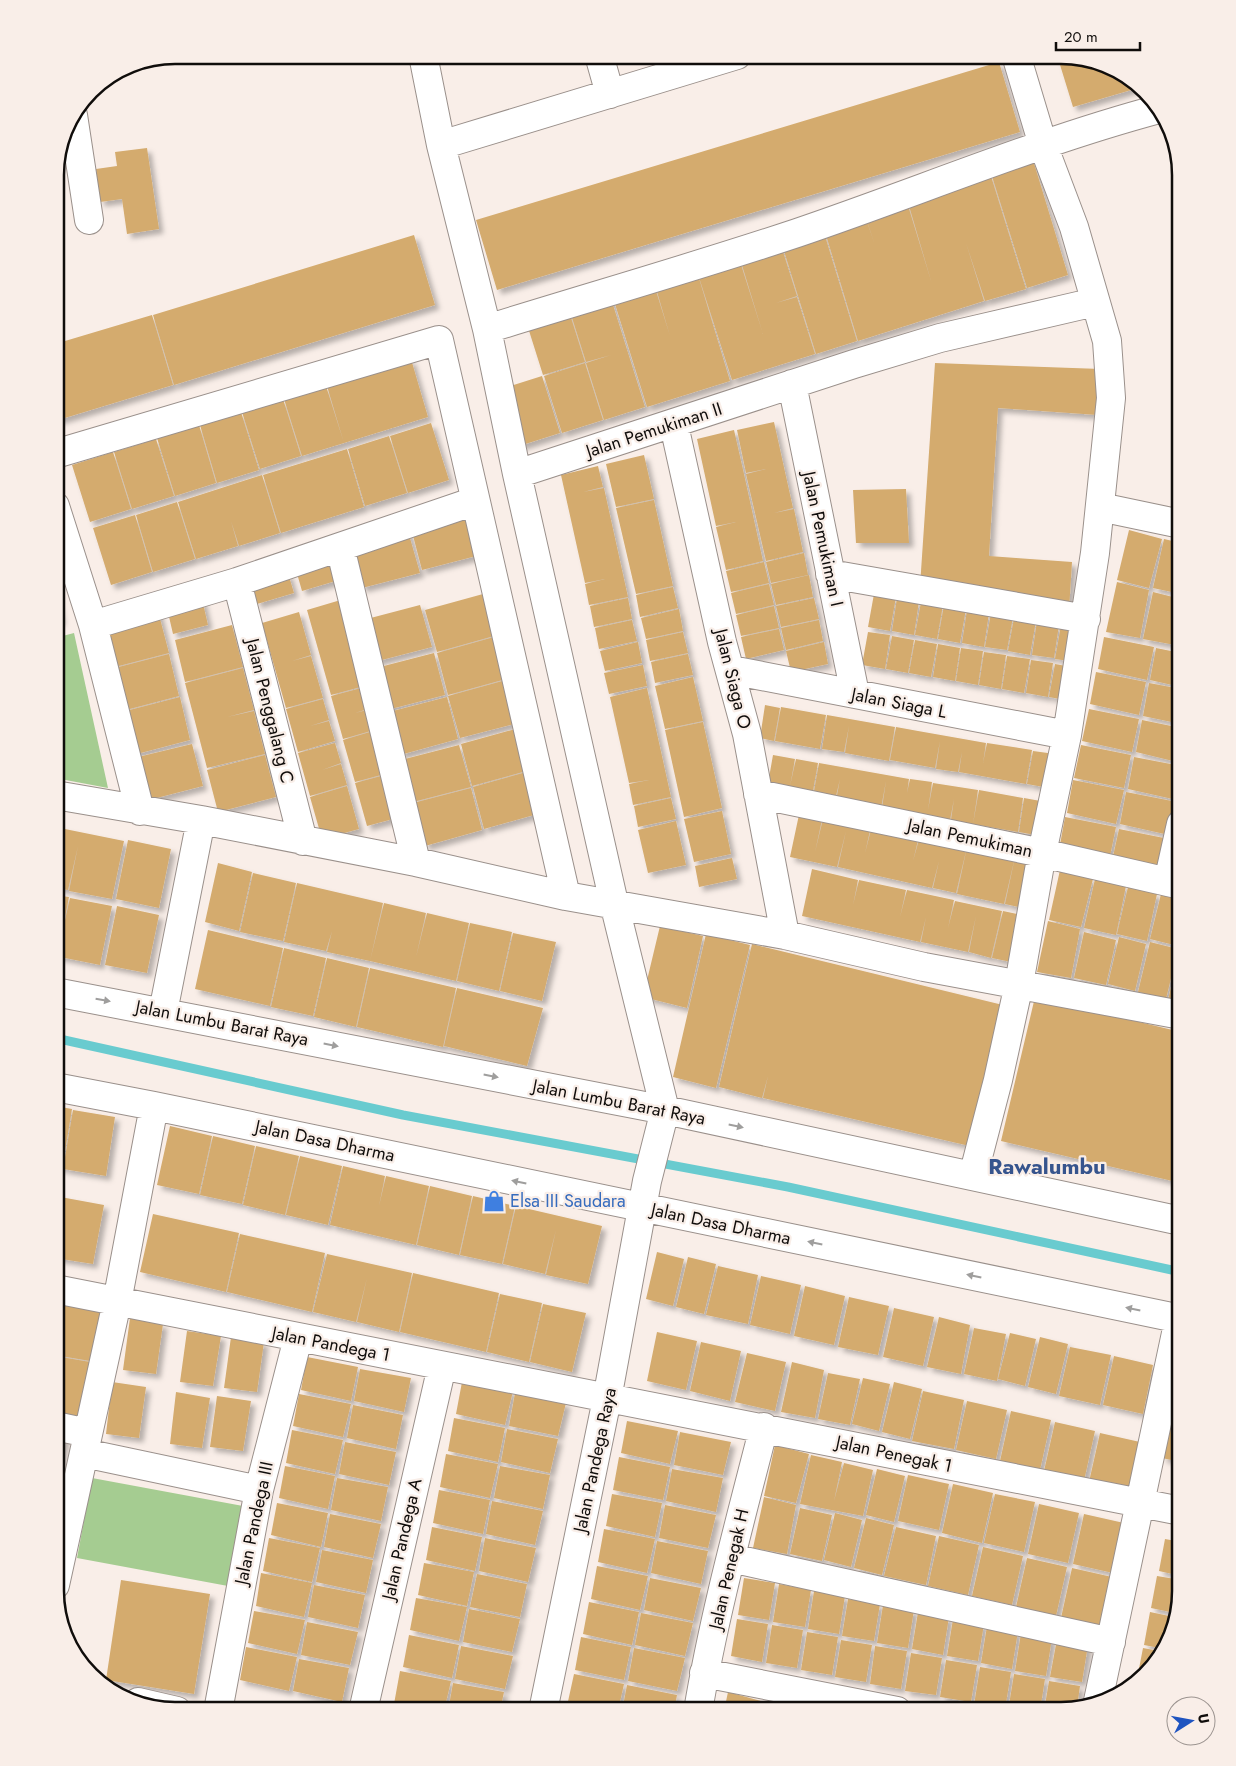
<svg xmlns="http://www.w3.org/2000/svg" width="1236" height="1766" viewBox="0 0 1236 1766" font-family="Jost,sans-serif">
  <style>
    .green { fill: #a5cc91 }
    .lines { fill: none; stroke-linecap: round; stroke-linejoin: round }
    .stream { stroke: #69cbcf; stroke-width: 9 }
    .building { fill: #d4ab6e; filter: url(#shadow) }
    .minor-casing { stroke: #9a908b; stroke-width: 30 }
    .minor { stroke: #fff; stroke-width: 28 }
    .oneway { fill: #9f9e9d }
    .labels { text-anchor: middle; dominant-baseline: central; stroke-width: 4.5; stroke-linejoin: round; paint-order: stroke }
    .street-label { font-size: 18px; fill: #100d0b; stroke: #f9eee8 }
    .shop-label { font-size: 18px; fill: #366cbe; stroke: #f9eee8; text-anchor: start }
    .district-label { font-size: 22px; font-weight: bold; fill: #36548d; stroke: #f9eee8 }
    .rim { fill: none; stroke: #100d0b; stroke-width: 2.5 }
  </style>
  <defs>
    <filter id="shadow"><feDropShadow dx="4.5" dy="4.5" stdDeviation="2.5" flood-color="#0004"/></filter>
  </defs>
  <rect width="100%" height="100%" fill="#f9eee8"/>
  <path class="green" d="M74 633 108 788 55 778V638Z
    M92 1478 243 1506 228 1586 77 1558Z"/>
  <g class="lines">
    <path class="stream" d="M55 1038 403 1115 788 1187 1181 1272"/>
  </g>
  <path class="building" d="M1057 55H1069L1121 71 1138 88 1073 107Z
    M999 62 1020 132 497 290 476 220Z
    M147 148 159 229 127 234 122 199 100 202 96 169 117 166 115 152Z
    M1033 160 1068 275 1027 288 991 173Z
    M990 173 1026 289 985 301 966 243 984 301 858 341 823 225 864 213 875 245 864 212 906 199 932 284 907 199Z
    M822 226 857 341 816 354 780 238Z
    M414 235 435 305 174 385 153 315Z
    M779 239 797 296 776 303 797 297 815 354 732 380 695 265 737 252 763 334 738 252Z
    M695 265 730 381 647 407 611 291 652 278 670 336 653 278Z
    M609 292 645 407 604 420 586 363 611 355 586 362 568 305Z
    M567 305 585 362 543 375 525 318Z
    M152 315 173 385 55 421V344Z
    M411 359 428 417 344 443 327 386Z
    M585 363 603 420 562 433 544 376Z
    M935 363 1101 369 1098 415 998 408 989 556 1072 562 1069 610 920 586Z
    M542 376 560 433 519 446 501 389Z
    M326 386 344 443 302 456 284 399Z
    M283 399 301 456 260 469 242 412Z
    M241 412 259 470 217 483 200 425Z
    M774 422 793 508 774 513 794 509 803 552 766 561 746 474 766 469 746 473 737 430Z
    M431 423 449 480 408 493 390 436Z
    M199 425 216 483 175 496 157 438Z
    M734 430 744 474 724 478 744 474 763 561 726 570 721 548 741 544 721 548 716 527 736 522 716 526 697 439Z
    M389 436 407 493 365 506 348 449Z
    M156 439 174 496 132 509 114 452Z
    M347 449 364 507 281 533 263 475Z
    M113 452 131 509 90 522 72 465Z
    M644 455 654 499 616 507 606 464Z
    M598 466 603 487 583 492 604 488 628 597 589 605 585 584 605 579 585 583 561 475Z
    M262 475 280 533 239 546 231 521 238 546 196 559 178 502Z
    M906 489 909 543H856L853 490Z
    M654 500 673 586 636 594 616 508Z
    M177 502 195 559 153 572 136 515Z
    M468 512 480 555 422 570 411 528Z
    M135 515 152 572 111 585 93 528Z
    M1129 530 1162 539 1149 588 1117 580Z
    M408 531 420 573 362 588 349 547Z
    M1164 539 1181 543V594L1153 588Z
    M804 553 808 575 771 583 766 562Z
    M334 559 339 580 302 591 296 570Z
    M764 562 769 583 731 592 726 571Z
    M288 573 294 593 257 604 251 583Z
    M809 575 813 597 776 605 771 584Z
    M1117 582 1149 590 1140 638 1106 632Z
    M769 584 774 605 736 614 731 593Z
    M673 587 678 608 640 617 636 595Z
    M1153 592 1181 599V617L1175 645 1143 639Z
    M56 593 61 621 55 622V594Z
    M483 594 494 636 437 652 425 610Z
    M874 594 896 597 890 631 868 627Z
    M628 598 632 619 594 627 590 606Z
    M814 598 819 619 781 627 776 606Z
    M897 598 919 601 914 635 892 631Z
    M202 599 208 625 173 634 167 608Z
    M344 599 368 685 331 695 307 610Z
    M921 602 943 605 937 639 915 635Z
    M420 605 432 647 374 662 363 620Z
    M944 605 966 609 960 643 938 639Z
    M774 606 779 628 741 636 736 615Z
    M679 609 683 631 646 639 641 618Z
    M967 610 989 613 984 647 962 643Z
    M158 611 169 653 111 668 100 625Z
    M299 612 311 655 292 661 311 656 323 698 286 708 262 623Z
    M991 613 1013 617 1007 650 985 647Z
    M1014 618 1036 621 1030 655 1008 651Z
    M632 620 637 641 599 649 595 628Z
    M819 620 823 641 786 650 781 628Z
    M1037 621 1059 625 1054 658 1032 655Z
    M232 625 243 667 185 682 175 640Z
    M1061 625 1083 629 1077 662 1055 659Z
    M779 629 784 650 746 659 741 637Z
    M1180 631H1181V645L1177 644Z
    M683 632 688 653 650 661 646 640Z
    M868 632 890 635 885 669 862 665Z
    M892 636 914 640 908 673 886 669Z
    M494 637 506 679 448 695 437 653Z
    M1104 637 1154 647 1147 680 1098 669Z
    M915 640 937 644 931 677 909 673Z
    M638 642 642 663 605 671 600 651Z
    M824 642 828 664 791 672 786 651Z
    M938 644 960 648 955 681 933 677Z
    M961 648 983 651 978 685 956 681Z
    M1156 648 1181 653V687L1150 680Z
    M984 652 1006 655 1001 689 979 685Z
    M434 653 445 695 387 710 376 668Z
    M169 654 179 696 122 711 111 669Z
    M688 654 693 675 655 683 651 662Z
    M1007 656 1030 659 1024 693 1002 689Z
    M1031 660 1053 663 1048 697 1026 693Z
    M1055 664 1077 668 1071 701 1049 697Z
    M643 665 647 686 609 694 604 673Z
    M243 668 254 710 227 717 254 711 265 754 207 768 185 683Z
    M1096 672 1146 682 1139 715 1090 704Z
    M693 677 703 721 665 729 655 686Z
    M506 680 518 723 460 738 448 696Z
    M1149 683 1181 689V724L1143 716Z
    M369 686 374 707 355 713 375 708 381 728 343 739 331 696Z
    M647 688 671 797 633 805 629 784 649 780 629 783 610 697Z
    M180 697 190 740 133 755 122 712Z
    M447 697 458 739 400 755 389 712Z
    M323 699 329 720 310 726 329 721 335 741 298 752 286 709Z
    M765 705 780 708 774 741 760 738Z
    M781 707 826 715 820 749 775 741Z
    M1089 709 1139 719 1132 752 1082 741Z
    M827 715 895 727 889 761 845 753 849 726 844 752 822 749Z
    M1142 720 1181 728V763L1136 752Z
    M703 722 722 808 684 817 665 730Z
    M896 727 918 731 914 751 918 731 986 743 983 763 987 743 1032 750 1026 784 959 772 962 752 958 772 936 769 940 741 935 768 890 760Z
    M519 728 530 770 472 786 461 744Z
    M380 729 392 772 355 782 343 740Z
    M335 743 341 763 322 770 341 764 347 785 310 796 298 753Z
    M192 744 203 786 145 801 134 758Z
    M459 745 471 787 413 802 401 760Z
    M1081 745 1131 755 1124 788 1074 778Z
    M1033 751 1055 754 1049 788 1027 784Z
    M265 755 276 797 218 812 207 770Z
    M773 755 795 759 790 786 796 759 818 763 812 796 767 789Z
    M1134 757 1181 766V781L1177 800 1128 789Z
    M819 763 909 779 907 793 910 779 932 782 928 810 933 783 978 790 973 824 951 820 954 799 950 820 882 808 886 781 881 808 836 801 840 779 835 800 813 797Z
    M530 771 541 813 484 829 473 787Z
    M392 773 404 816 367 826 355 783Z
    M1073 780 1124 790 1116 824 1067 813Z
    M347 786 359 829 322 839 316 818 337 813 316 818 310 797Z
    M471 788 482 830 425 846 413 803Z
    M979 790 1023 798 1018 832 973 824Z
    M1126 792 1177 802 1169 835 1120 824Z
    M671 798 676 819 638 827 634 806Z
    M1024 798 1046 802 1041 836 1019 832Z
    M800 810 823 815 815 852 824 815 871 826 865 853 872 826 919 836 913 861 920 836 967 847 956 893 933 888 939 861 932 888 838 867 846 831 837 867 790 857Z
    M722 811 731 854 694 862 684 819Z
    M1065 817 1116 827 1109 861 1059 850Z
    M676 821 686 865 648 873 638 830Z
    M55 827 124 841 112 899 69 891 78 846 68 890 55 888Z
    M1119 829 1169 839 1162 872 1112 861Z
    M128 840 171 849 159 908 116 899Z
    M967 847 1015 857 1004 904 957 894Z
    M1015 857 1038 863 1028 909 1005 904Z
    M732 858 737 879 699 887 695 866Z
    M218 863 252 872 239 931 205 922Z
    M812 869 858 880 853 905 859 880 906 890 900 917 907 890 954 900 948 928 955 901 1002 911 991 958 969 952 976 916 968 952 921 942 926 917 920 942 802 916Z
    M1060 870 1093 879 1081 927 1049 920Z
    M253 873 296 883 283 941 240 932Z
    M1095 879 1126 886 1116 935 1084 928Z
    M297 883 383 903 370 961 327 952 332 931 326 951 284 942Z
    M1128 887 1157 894 1147 941 1117 934Z
    M1161 894 1181 899V936L1178 946 1150 939Z
    M55 895 69 897 60 942 70 898 112 906 100 965 55 956Z
    M384 903 426 913 416 957 427 913 469 923 456 981 370 961Z
    M117 906 159 915 147 973 105 965Z
    M1003 911 1026 916 1016 963 992 958Z
    M1048 921 1080 929 1071 978 1037 972Z
    M470 923 512 932 499 991 457 981Z
    M660 926 703 936 687 1008 643 997Z
    M208 930 283 948 270 1006 195 989Z
    M1084 932 1116 940 1106 985 1074 978Z
    M513 933 556 942 542 1001 500 991Z
    M706 934 750 945 716 1088 673 1077Z
    M1119 937 1146 944 1135 991 1108 984Z
    M1150 942 1178 949 1166 999 1138 992Z
    M752 944 1007 1006 974 1147 763 1098 768 1076 762 1098 719 1087Z
    M284 948 326 958 313 1016 271 1007Z
    M1180 950H1181V1003L1168 1000Z
    M327 958 369 968 356 1027 314 1017Z
    M370 968 456 988 443 1047 357 1027Z
    M457 988 543 1008 527 1066 444 1046Z
    M1035 997 1181 1032V1183L1001 1141Z
    M55 1106 72 1109 62 1169 55 1167Z
    M73 1110 115 1117 106 1176 63 1169Z
    M170 1126 212 1136 199 1194 157 1185Z
    M213 1136 255 1146 242 1204 200 1195Z
    M256 1146 299 1156 285 1215 243 1205Z
    M300 1156 342 1166 328 1225 286 1215Z
    M343 1166 385 1176 379 1206 386 1176 429 1186 416 1245 330 1225Z
    M430 1186 472 1196 459 1255 417 1245Z
    M55 1196 104 1205 93 1264 55 1258V1231L58 1213 55 1221Z
    M473 1196 515 1206 502 1264 460 1255Z
    M516 1206 602 1226 588 1284 546 1275 556 1230 545 1274 503 1264Z
    M153 1214 239 1233 226 1292 140 1272Z
    M240 1234 325 1253 312 1312 227 1292Z
    M657 1252 684 1259 673 1306 646 1299Z
    M327 1254 412 1273 399 1332 357 1322 367 1278 356 1322 313 1312Z
    M688 1257 716 1264 704 1314 676 1307Z
    M718 1266 758 1275 748 1324 706 1315Z
    M413 1273 499 1293 486 1352 400 1332Z
    M761 1276 801 1285 790 1334 750 1325Z
    M805 1286 845 1296 834 1345 794 1336Z
    M55 1293 63 1295 56 1332H55Z
    M500 1294 542 1303 529 1362 487 1352Z
    M64 1295 106 1302 96 1362 55 1355Z
    M849 1297 889 1306 878 1355 838 1347Z
    M543 1304 586 1313 572 1372 530 1362Z
    M894 1308 934 1317 923 1366 883 1357Z
    M939 1317 970 1325 961 1374 927 1367Z
    M130 1318 163 1324 156 1374 123 1370Z
    M974 1328 1006 1334 997 1381 964 1374Z
    M187 1331 221 1336 213 1386 180 1382Z
    M657 1332 697 1341 686 1390 647 1381Z
    M1010 1333 1036 1339 1025 1386 998 1379Z
    M231 1337 264 1342 257 1392 224 1388Z
    M1040 1337 1068 1344 1056 1394 1028 1387Z
    M701 1342 741 1351 730 1401 690 1391Z
    M1070 1347 1111 1355 1100 1405 1059 1396Z
    M747 1353 786 1362 775 1411 735 1402Z
    M55 1356 96 1363 85 1422 55 1416Z
    M1114 1356 1153 1365 1143 1414 1103 1405Z
    M307 1357 358 1367 351 1401 301 1390Z
    M792 1362 824 1370 815 1418 781 1412Z
    M360 1369 411 1378 404 1412 354 1401Z
    M828 1373 860 1379 850 1425 818 1419Z
    M1175 1377 1181 1378V1413L1170 1411Z
    M863 1378 890 1384 879 1431 852 1424Z
    M112 1382 146 1387 139 1438 106 1434Z
    M462 1382 513 1391 505 1425 456 1414Z
    M894 1382 922 1389 910 1439 882 1432Z
    M923 1391 964 1400 954 1449 912 1441Z
    M176 1392 210 1398 202 1448 170 1444Z
    M515 1393 566 1403 558 1436 509 1426Z
    M299 1394 351 1404 343 1437 293 1426Z
    M217 1396 251 1401 243 1451 210 1447Z
    M967 1401 1007 1410 996 1459 956 1450Z
    M353 1405 403 1415 396 1449 347 1438Z
    M1011 1411 1051 1420 1040 1470 1000 1461Z
    M454 1418 505 1428 498 1462 448 1451Z
    M627 1421 678 1431 670 1464 621 1453Z
    M1055 1422 1095 1431 1084 1481 1044 1471Z
    M1167 1425 1181 1427V1462L1162 1458Z
    M507 1429 558 1439 550 1473 501 1462Z
    M55 1430 66 1432 58 1482H55Z
    M292 1430 343 1440 335 1474 286 1463Z
    M680 1432 731 1442 723 1475 674 1465Z
    M1100 1433 1140 1442 1129 1491 1089 1482Z
    M345 1442 396 1452 389 1485 339 1474Z
    M775 1445 809 1454 796 1503 764 1496Z
    M446 1454 498 1464 490 1498 440 1487Z
    M811 1455 842 1462 834 1501 844 1463 873 1470 863 1516 800 1504Z
    M619 1457 670 1467 663 1500 613 1490Z
    M285 1466 335 1476 328 1509 279 1498Z
    M500 1466 550 1475 543 1509 494 1498Z
    M672 1469 723 1478 716 1512 666 1501Z
    M877 1469 905 1476 894 1522 866 1515Z
    M908 1475 949 1484 939 1530 898 1521Z
    M337 1478 388 1487 381 1521 331 1510Z
    M953 1484 993 1493 982 1543 942 1533Z
    M439 1490 490 1500 483 1534 433 1523Z
    M612 1494 662 1503 655 1537 606 1526Z
    M995 1494 1035 1502 1024 1552 984 1543Z
    M764 1497 796 1505 787 1554 753 1548Z
    M492 1501 543 1511 535 1545 486 1534Z
    M277 1503 328 1513 321 1547 271 1535Z
    M1039 1504 1079 1513 1068 1563 1028 1554Z
    M665 1505 716 1515 708 1548 659 1538Z
    M800 1508 832 1515 822 1561 790 1554Z
    M835 1513 862 1520 851 1567 824 1560Z
    M330 1514 381 1524 373 1558 324 1547Z
    M1084 1514 1124 1523 1113 1573 1073 1564Z
    M866 1518 894 1525 882 1575 854 1568Z
    M432 1527 482 1537 475 1571 426 1560Z
    M896 1527 936 1536 926 1585 884 1576Z
    M604 1529 655 1539 647 1573 598 1562Z
    M939 1536 979 1545 968 1595 928 1586Z
    M269 1538 320 1548 312 1582 263 1571Z
    M485 1538 536 1548 528 1582 479 1571Z
    M1165 1539 1181 1542V1576L1159 1571Z
    M657 1541 708 1551 701 1584 651 1573Z
    M983 1547 1023 1556 1012 1605 972 1596Z
    M322 1550 373 1560 366 1593 316 1582Z
    M1027 1558 1067 1567 1056 1616 1016 1607Z
    M424 1563 474 1572 467 1606 418 1595Z
    M597 1566 648 1576 640 1610 591 1599Z
    M1072 1568 1112 1577 1101 1627 1061 1618Z
    M261 1573 312 1583 304 1617 256 1606Z
    M477 1574 527 1584 520 1617 470 1607Z
    M1157 1576 1181 1580V1592L1175 1613 1151 1608Z
    M650 1578 701 1588 693 1621 644 1610Z
    M744 1578 775 1583 769 1620 738 1615Z
    M121 1580 210 1594 194 1694 106 1680Z
    M779 1584 811 1590 805 1627 773 1622Z
    M314 1585 365 1595 358 1628 308 1617Z
    M814 1591 845 1596 839 1634 808 1629Z
    M416 1598 467 1607 459 1641 410 1630Z
    M848 1599 880 1604 874 1641 842 1636Z
    M589 1602 639 1612 632 1645 583 1634Z
    M883 1605 914 1610 908 1648 877 1643Z
    M469 1609 520 1619 512 1652 463 1642Z
    M254 1611 305 1620 297 1654 248 1643Z
    M918 1612 949 1617 943 1655 912 1649Z
    M1150 1612 1174 1617 1165 1649 1144 1645Z
    M641 1613 693 1623 685 1656 635 1645Z
    M737 1619 768 1624 762 1662 731 1656Z
    M953 1619 984 1624 978 1661 947 1656Z
    M307 1622 358 1632 350 1665 301 1655Z
    M772 1625 803 1630 797 1668 766 1663Z
    M987 1626 1018 1631 1012 1669 981 1663Z
    M807 1632 838 1637 832 1675 801 1670Z
    M1021 1633 1052 1638 1046 1676 1015 1671Z
    M409 1635 459 1645 452 1678 403 1667Z
    M581 1637 631 1647 624 1680 575 1670Z
    M1057 1639 1088 1645 1082 1682 1050 1677Z
    M841 1640 872 1645 866 1682 835 1677Z
    M461 1646 513 1656 505 1689 455 1679Z
    M875 1646 907 1651 901 1689 870 1684Z
    M246 1647 297 1657 289 1691 240 1680Z
    M634 1648 685 1658 677 1691 628 1681Z
    M1143 1648 1164 1652 1137 1679Z
    M911 1653 942 1658 936 1695 905 1691Z
    M299 1659 349 1668 342 1702 293 1691Z
    M946 1660 977 1665 971 1702 940 1697Z
    M980 1667 1011 1672 1005 1710 974 1705Z
    M400 1671 451 1681 444 1711H427L394 1704Z
    M574 1674 624 1684 618 1711H588L567 1706Z
    M1014 1674 1045 1679 1040 1711H1008Z
    M1049 1681 1080 1686 1077 1707 1062 1711H1044Z
    M453 1683 504 1692 500 1711H448Z
    M627 1685 677 1695 674 1711H622Z
    M728 1692 761 1701 758 1711H724Z
    M763 1701 794 1708V1711H761Z"/>
  <g class="lines">
    <g class="minor-casing">
      <path id="minor" d="M423 55 441 145 487 329 517 474 614 903 665 1110 647 1181 607 1399 543 1711
        M599 55 610 94
        M73 115 89 220
        M441 145 737 55
        M487 329C590 297 695 267 797 233 918 192 1036 142 1159 109
        M792 384 855 694
        M674 425 722 642 747 734 785 935
        M55 454 439 340 566 896
        M517 474 854 364 940 338 1095 302
        M55 506 93 625 140 811
        M1100 507 1181 524
        M340 547 416 862
        M830 574 1086 619
        M237 582 303 841
        M93 625 237 582 475 501
        M731 670 1067 735
        M758 794 1042 853 1181 885
        M55 795 201 820 416 862 566 896 785 935 924 967 1181 1015
        M1168 882 1181 824
        M55 992 665 1110 1181 1221
        M163 1012 201 820
        M55 1087 154 1106 1181 1319
        M973 1176 998 1080 1019 984 1042 853 1067 735 1095 553 1111 398 1107 341 1074 227 1043 145 1016 55
        M55 1289 1181 1511
        M55 1426 88 1433
        M84 1453 259 1490
        M731 1558 1111 1642
        M55 1585 117 1302 154 1106
        M704 1673 897 1711
        M1098 1701 1179 1319
        M138 1702 177 1711
        M218 1711 259 1490 298 1338
        M363 1711 442 1366
        M698 1711C714 1615 740 1521 764 1427"/>
    </g>
    <use href="#minor" class="minor"/>
  </g>
  <defs><path id="oneway-solid" d="M-6-.8H1V-3.2L6.5 0L1 3.2V.8H-6Z" transform="scale(1.25)"/></defs>
  <g class="oneway">
    <use href="#oneway-solid" transform="translate(103 1000) rotate(10)"/>
    <use href="#oneway-solid" transform="translate(331 1045) rotate(11)"/>
    <use href="#oneway-solid" transform="translate(491 1076) rotate(11)"/>
    <use href="#oneway-solid" transform="translate(736 1126) rotate(12)"/>
    <use href="#oneway-solid" transform="translate(519 1182) rotate(-168)"/>
    <use href="#oneway-solid" transform="translate(815 1243) rotate(-168)"/>
    <use href="#oneway-solid" transform="translate(974 1276) rotate(-168)"/>
    <use href="#oneway-solid" transform="translate(1133 1309) rotate(-168)"/>
  </g>
  <defs>
    <g id="shop-bare" transform="scale(1.725)"><path d="M-5-2.5h2.3a2.7 3.5 0 0 1 5.4 0H5L5.5 6h-11ZM-1.5-2.5h3a1.5 2.3 0 0 0-3 0Z" fill="#3f7fe0" stroke="#f9eee8" stroke-width="2.5" paint-order="stroke"/></g>
  </defs>
  <g fill-rule="evenodd">
    <use href="#shop-bare" x="494" y="1201"/>
  </g>
  <g class="labels">
    <g class="street-label">
      <text transform="translate(654 430) rotate(-18)">Jalan Pemukiman II</text>
      <text transform="translate(823 539) rotate(78)">Jalan Pemukiman I</text>
      <text transform="translate(733 679) rotate(76)">Jalan Siaga O</text>
      <text transform="translate(899 703) rotate(11)">Jalan Siaga L</text>
      <text transform="translate(270 711) rotate(76)">Jalan Penggalang C</text>
      <text transform="translate(970 838) rotate(12)">Jalan Pemukiman</text>
      <text transform="translate(222 1023) rotate(11)">Jalan Lumbu Barat Raya</text>
      <text transform="translate(619 1102) rotate(11)">Jalan Lumbu Barat Raya</text>
      <text transform="translate(325 1141) rotate(12)">Jalan Dasa Dharma</text>
      <text transform="translate(721 1224) rotate(12)">Jalan Dasa Dharma</text>
      <text transform="translate(331 1344) rotate(11)">Jalan Pandega 1</text>
      <text transform="translate(894 1454) rotate(12)">Jalan Penegak 1</text>
      <text transform="translate(595 1460) rotate(-78)">Jalan Pandega Raya</text>
      <text transform="translate(254 1523) rotate(-78)">Jalan Pandega III</text>
      <text transform="translate(402 1539) rotate(-77)">Jalan Pandega A</text>
      <text transform="translate(729 1569) rotate(-77)">Jalan Penegak H</text>
    </g>
    <g class="shop-label">
      <text x="510" y="1201">Elsa III Saudara</text>
    </g>
    <g class="district-label">
      <text x="1047" y="1166">Rawalumbu</text>
    </g>
  </g>
  <path d="M0 0H1236V1766H0ZM175 64H1061A111 111 0 0 1 1172 175V1591A111 111 0 0 1 1061 1702H175A111 111 0 0 1 64 1591V175A111 111 0 0 1 175 64Z" fill="#f9eee8" fill-rule="evenodd"/>
  <path class="rim" d="M175 64H1061A111 111 0 0 1 1172 175V1591A111 111 0 0 1 1061 1702H175A111 111 0 0 1 64 1591V175A111 111 0 0 1 175 64Z"/>
  <g transform="translate(1191 1721) rotate(79)"><circle r="24" fill="#f9eee8" stroke="#9c9490"/>
  <path d="M0-4L9 19L0 12L-9 19Z" fill="#1f54c0"/>
  <text y="-8" font-size="14" font-weight="bold" text-anchor="middle" fill="#100d0b">U</text>
  </g>
  <path d="M1056 42v8h84v-8" fill="none" stroke="#100d0b" stroke-width="2.5"/>
  <text x="1064" y="42" font-size="15" fill="#100d0b" stroke="#f9eee8" stroke-width="4" paint-order="stroke">20 m</text>
</svg>
